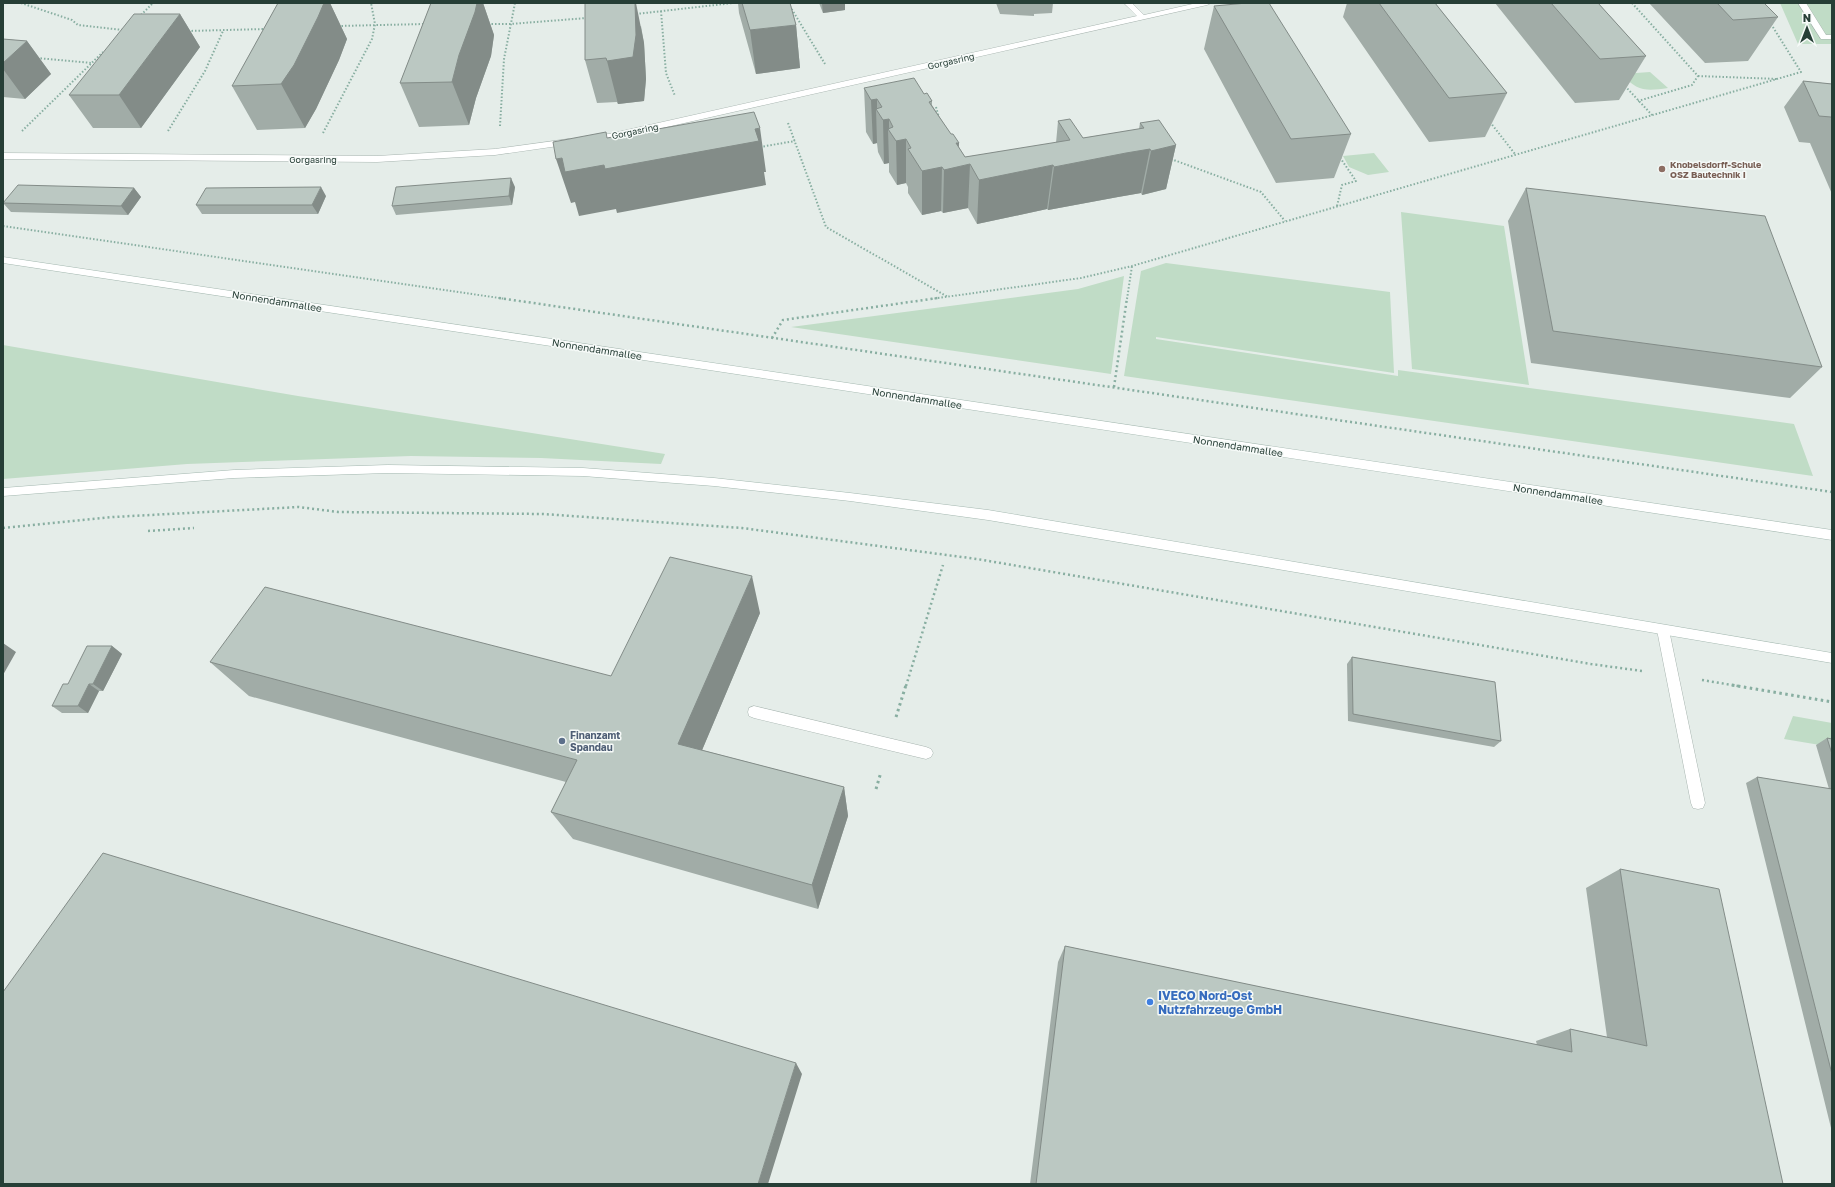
<svg xmlns="http://www.w3.org/2000/svg" width="1835" height="1187" viewBox="0 0 1835 1187" font-family="'Golos Text',sans-serif">
  <style>
    .green { fill: #c0dcc6 }
    .lines { fill: none; stroke-linecap: round; stroke-linejoin: round }
    .service-casing { stroke: #a8b5b0; stroke-width: 1 }
    .minor-casing { stroke: #a8b5b0; stroke-width: 1 }
    .secondary-casing { stroke: #a4b8b0; stroke-width: 1 }
    .path-far2 { stroke: #88aea1; stroke-width: 2; stroke-dasharray: 1.5 2; stroke-linecap: butt }
    .path-far1 { stroke: #88aea1; stroke-width: 2.5; stroke-dasharray: 2 3; stroke-linecap: butt }
    .path { stroke: #88aea1; stroke-width: 3; stroke-dasharray: 2.5 3.5; stroke-linecap: butt }
    .service { fill: #fff; fill-rule: evenodd }
    .minor { fill: #fff; fill-rule: evenodd }
    .secondary { fill: #fff; fill-rule: evenodd }
    .wall { fill: #a1aca7 }
    .shaded-wall { fill: #838c88 }
    .building { fill: #bbc8c2; stroke: #838c88 }
    .education-dot { fill: #8d6e63; stroke: #f6faf8; stroke-width: 1.5 }
    .service-dot { fill: #5c6f8a; stroke: #f6faf8; stroke-width: 1.5 }
    .shop-dot { fill: #3f7fe0; stroke: #f6faf8; stroke-width: 1.5 }
    .labels { text-anchor: middle; dominant-baseline: central; stroke-width: 3; stroke-linejoin: round; paint-order: stroke }
    .far-street-label { font-size: 9px; fill: #263e36; stroke: #f6faf8 }
    .far-education-label { font-size: 9px; font-weight: bold; fill: #785e54; stroke: #f6faf8; text-anchor: start }
    .street-label { font-size: 10px; fill: #263e36; stroke: #f6faf8 }
    .service-label { font-size: 10px; font-weight: bold; fill: #4e5e75; stroke: #f6faf8; text-anchor: start }
    .near-shop-label { font-size: 12px; font-weight: bold; fill: #366cbe; stroke: #f6faf8; text-anchor: start }
  </style>
  <rect width="100%" height="100%" fill="#e5ede9"/>
  <path class="green" d="M1780 3H1832V44H1798Z
    M1650 72 1668 88C1647 91 1637 92 1622 74Z
    M1374 153 1389 172 1368 175 1349 167 1343 156Z
    M1401 212 1504 226 1529 385 1412 369Z
    M1166 263 1390 292 1394 373 1156 337V339L1398 376V370L1794 424 1813 476 1124 376 1141 271Z
    M1124 276 1111 374 791 327 1078 289Z
    M3 345 298 396 665 454 661 464 541 458 411 456 187 464 3 479Z
    M1793 716 1832 723V747L1784 739Z"/>
  <g class="lines">
    <g class="service-casing">
      <path id="service" d="M1798 3H1806L1826 35H1832V39H1821Z
        M1663 625 1667 626 1669 630 1705 803 1703 808 1698 809 1693 808 1691 803 1657 630 1659 626Z
        M754 706 926 747 931 749 933 753 931 757 926 759 754 718 749 716 748 712 749 708Z"/>
    </g>
    <g class="minor-casing">
      <path id="minor" d="M1124 3H1132L1144 15 1197 3H1211L1207 5 609 140 591 142 587 139 591 136 609 134 1137 16Z
        M569 139 572 140V144L495 155 377 162 3 159V153L377 156 495 149Z"/>
    </g>
    <g class="secondary-casing">
      <path id="secondary" d="M3 257 1832 530V540L3 263Z
        M388 465 583 468 714 478 850 493 988 510 1832 653V663L988 520 850 501 714 486 583 476 388 473 234 478 3 496V488L234 470Z"/>
    </g>
    <path class="path-far2" d="M21 3 72 20 78 25 123 30
      M788 3 825 64
      M1632 3 1698 76 1692 85 1638 101
      M661 11 666 73 675 96
      M636 14 733 3
      M141 15 153 3
      M488 24H510L587 18
      M338 26 425 24
      M188 31 265 29
      M37 58 92 63
      M1698 76 1778 79
      M1625 86 1652 115
      M936 107 939 118
      M1490 122 1515 154
      M788 123 826 227 948 297
      M500 126 504 59 515 3
      M22 131 103 52
      M168 131 205 71 223 31
      M323 133 372 39 375 24 371 3
      M760 147 795 141
      M1171 159 1261 192 1285 221
      M1337 206 1342 185 1356 181 1339 156
      M3 226 506 299
      M931 299 1081 278 1132 266 1801 72 1771 24
      M1127 299 1132 266"/>
    <path class="path-far1" d="M499 298 1832 492
      M772 338 783 320 938 298
      M1114 387 1127 298
      M3 528 113 517 299 507 338 512 543 514 742 528 977 559 1591 664 1642 671
      M148 531 194 528
      M1702 680 1738 686
      M906 686 943 565"/>
    <path class="path" d="M1732 685 1832 702
      M896 717 906 685
      M876 789 881 772"/>
    <use href="#service" class="service"/>
    <use href="#minor" class="minor"/>
    <use href="#secondary" class="secondary"/>
  </g>
  <path class="wall" d="M278 3H330L347 39 339 60 316 109 305 128 257 130 232 86Z
    M431 3H483L494 35 491 56 476 98 469 125 419 127 400 83Z
    M738 3H790L796 25 800 68 756 74 739 13Z
    M819 3H845V10L823 13Z
    M996 3H1053L1052 13 1034 14V16L1000 14Z
    M1347 3H1435L1507 93 1485 137 1429 142 1343 17Z
    M1495 3H1598L1646 56 1619 100 1575 103Z
    M1649 3H1764L1778 17 1748 61 1705 63Z
    M1214 6 1351 134 1334 178 1276 183 1204 49Z
    M180 14 200 47 141 128H93L69 95Z
    M641 26 644 43 646 79 644 101 618 104 617 102 597 103 585 60Z
    M3 39 27 41 51 74 25 99 3 97Z
    M1803 81 1832 84V194L1810 143 1799 142 1784 107Z
    M864 88 924 94 932 101V105L965 157 1056 143 1058 121 1083 138 1139 129 1140 123 1176 145 1166 189 1142 195 1141 193 1118 197 1048 210 1047 209 977 224 968 208 943 213 941 211 922 215 908 193V187L906 183 897 185 889 172V163L884 164 878 152 877 143 873 144 866 132Z
    M515 187 512 205 396 215 392 206Z
    M134 188 141 197 128 215 11 212 3 203Z
    M1526 188 1822 367 1790 398 1531 363 1508 221Z
    M326 196 318 214H202L196 205Z
    M760 613 702 750 844 787 848 816 818 909 573 839 551 812 566 782 249 696 210 662 611 676Z
    M112 646 122 654 103 691H99L88 713H62L52 706 68 684Z
    M1352 657 1501 741 1494 747 1348 721 1347 664Z
    M1827 738 1832 739V1132L1746 783 1757 777 1829 789 1816 745Z
    M1620 869 1783 1184H1030L1058 962 1065 946 1537 1045 1536 1041 1570 1029 1607 1037 1586 888Z"/>
  <path class="shaded-wall" d="M324 3H330L347 39 339 60 316 109 305 128 281 84Z
    M477 3H483L494 35 491 56 476 98 469 125 452 82 459 55Z
    M635 3H636L644 43 646 79 644 101 618 104 607 61Z
    M827 3H845V10L823 13 822 4Z
    M180 14 200 47 141 128 119 95Z
    M796 25 800 68 756 74 750 30Z
    M27 41 51 74 25 99 3 69V63Z
    M877 99V110L876 109 877 143 873 144 871 100Z
    M889 119V130L888 129 889 163 884 164 883 120Z
    M760 128 766 172H764L766 185 617 213 616 209 579 216 575 202 571 203 556 159 562 158 615 167 755 129Z
    M906 139V183L897 185 896 141Z
    M956 143H959L958 167 970 164 968 208 943 213 944 170Z
    M1176 145 1166 189 1142 195 1151 151Z
    M1150 149 1141 193 1118 197 1048 210 1054 167 1126 153Z
    M1053 165 1047 209 977 224 979 180Z
    M942 167 941 211 922 215V171Z
    M511 178 515 187 512 205 509 196Z
    M321 187 326 196 318 214 312 205Z
    M134 188 141 197 128 215 121 206Z
    M752 576 760 613 692 774 678 744Z
    M3 643 16 652 3 675Z
    M112 646 122 654 103 691 93 684Z
    M89 684 99 691 88 713 78 706Z
    M844 787 848 816 818 909 812 885Z
    M796 1063 802 1074 768 1184H758Z"/>
  <path class="building" d="M278 3H324L318 17 294 65 281 84 232 86Z
    M431 3H477L475 12 459 55 452 82 400 83Z
    M585 3H635L636 35 633 57 607 61 606 58 585 60Z
    M742 3H790L796 25 750 30Z
    M1247 3H1269L1351 134 1291 139 1214 6Z
    M1379 3H1435L1507 93 1449 98Z
    M1551 3H1598L1646 56 1600 59Z
    M1717 3H1764L1778 17 1733 20Z
    M134 14H180L119 95H69Z
    M3 39 27 41 3 63Z
    M914 78 924 94 927 93 932 101 929 102 951 134H953L959 143H956L965 157 1070 140 1058 121 1070 119 1083 138 1144 128 1140 123 1159 120 1176 145 1151 151 1150 149 1126 153 1054 167 1053 165 979 180 970 164 944 170 942 167 922 171 908 149 911 148 906 139 896 141 888 129 893 127 889 119 883 120 876 109 882 107 877 99 871 100 864 88Z
    M1803 81 1832 84V119L1831 117 1819 116Z
    M754 112 760 128 755 129 759 141 605 169 604 165 565 172 562 158 556 159 553 142 606 132 607 138Z
    M511 178 509 196 392 206 396 187Z
    M18 185 134 188 121 206 3 203Z
    M321 187 312 205H196L206 188Z
    M1526 188 1765 216 1822 367 1553 331Z
    M670 557 752 576 678 744 844 787 812 885 551 812 577 760 210 662 265 587 611 676Z
    M87 646H112L93 684H89L78 706H52L63 684H68Z
    M1352 657 1495 682 1501 741 1353 714Z
    M1827 738 1832 739V754Z
    M1757 777 1832 789V1074Z
    M103 853 796 1063 758 1184H3V992Z
    M1620 869 1719 889 1783 1184H1036L1065 946 1572 1052 1570 1029 1647 1046Z"/>
  <circle class="education-dot" cx="1662" cy="169" r="4"/>
  <circle class="service-dot" cx="562" cy="741" r="4"/>
  <circle class="shop-dot" cx="1150" cy="1002" r="4"/>
  <g class="labels">
    <g class="far-street-label">
      <text transform="translate(951 61) rotate(-13)">Gorgasring</text>
      <text transform="translate(635 131) rotate(-12)">Gorgasring</text>
      <text x="313" y="159">Gorgasring</text>
    </g>
    <g class="far-education-label">
      <text x="1670" y="164">Knobelsdorff-Schule<tspan x="1670" dy="10">OSZ Bautechnik I</tspan></text>
    </g>
    <g class="street-label">
      <text transform="translate(277 301) rotate(9)">Nonnendammallee</text>
      <text transform="translate(597 349) rotate(9)">Nonnendammallee</text>
      <text transform="translate(917 398) rotate(9)">Nonnendammallee</text>
      <text transform="translate(1238 446) rotate(9)">Nonnendammallee</text>
      <text transform="translate(1558 494) rotate(9)">Nonnendammallee</text>
    </g>
    <g class="service-label">
      <text x="570" y="735">Finanzamt<tspan x="570" dy="12">Spandau</tspan></text>
    </g>
    <g class="near-shop-label">
      <text x="1158" y="995">IVECO Nord-Ost<tspan x="1158" dy="14">Nutzfahrzeuge GmbH</tspan></text>
    </g>
  </g>
  <rect width="1835" height="1187" fill="none" stroke="#263e36" stroke-width="8"/>
  <g transform="translate(1807 28)" stroke="#f6faf8" stroke-width="3" paint-order="stroke">
  <path d="M0-3L7 15L0 10L-7 15Z" fill="#263e36"/>
  <text y="-6" font-size="11" font-weight="bold" text-anchor="middle" fill="#263e36">N</text>
  </g>
</svg>
